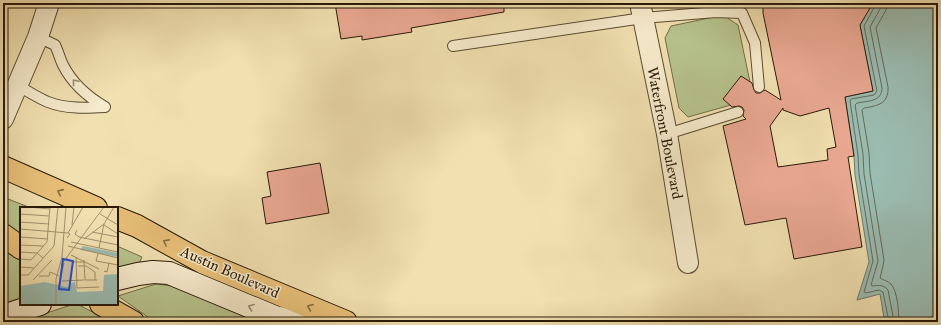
<svg xmlns="http://www.w3.org/2000/svg" width="941" height="325" viewBox="0 0 941 325" font-family="'IM FELL Great Primer',serif">
  <style>
    .green { fill: #b7c38d; stroke: #706e4a }
    .water { fill: #9bbcb1; stroke: #6d7b6d }
    .lines { fill: none; stroke-linecap: round; stroke-linejoin: round }
    .shore { stroke: #626b5c; stroke-width: 1 }
    .building { fill: #eaa893; stroke: #281a08; fill-rule: evenodd }
    .service-casing { stroke: #5a4c32; stroke-width: 12 }
    .minor-casing { stroke: #5a4c32; stroke-width: 22 }
    .secondary-casing { stroke: #281a08; stroke-width: 24 }
    .primary-casing { stroke: #281a08; stroke-width: 24 }
    .service { stroke: #f6ebcc; stroke-width: 10 }
    .minor { stroke: #f6ebcc; stroke-width: 20 }
    .secondary { stroke: #f6ebcc; stroke-width: 22 }
    .primary { stroke: #e8c078; stroke-width: 22 }
    .oneway { stroke: #998d74 }
    .oneway2 { stroke: #886d40 }
    .labels { text-anchor: middle; dominant-baseline: central; stroke-width: 3; stroke-linejoin: round; paint-order: stroke }
    .street-label { font-size: 15px; fill: #281a08; stroke: #f6ebcc }
    .inset-road { fill: none; stroke: #a1916d; stroke-width: 1 }
    .view { fill: #1d4ed8; fill-opacity: 0.15; stroke: #1d4ed8; stroke-width: 2 }
    .inset-edge { fill: none; stroke: #281a08; stroke-width: 2 }
  </style>
  <rect width="100%" height="100%" fill="#f1e0b0"/>
  <filter id="stains"><feTurbulence type="fractalNoise" baseFrequency=".005" numOctaves="4"/><feColorMatrix values="0 0 0 0 .2 0 0 0 0 .09 0 0 0 0 .02 0 0 0 .5 -.17"/></filter>
  <radialGradient id="worn" r=".72"><stop offset=".6" stop-color="#630" stop-opacity="0"/><stop offset="1" stop-color="#630" stop-opacity=".3"/></radialGradient>
  <path class="green" d="M723 15 738 25 750 82 731 105 688 117 679 108 665 38 671 26Z
    M3 197 31 208H21V235L3 224Z
    M3 242 21 255V304L3 312Z
    M117 246 142 257 137 268 117 272Z
    M156 284 173 286 259 322H155L118 296Z
    M74 304H77L112 322H19Z"/>
  <path class="water" d="M872 3H938V322H874L884 318 880 294 857 300 869 262 855 175 854 156 845 97 873 91 860 25Z"/>
  <g class="lines">
    <path class="shore" d="M876 3 875 6 864 26 877 91 874 95 851 99 850 101 858 155 859 174 873 261 864 292 866 293 879 290 883 292 888 317 887 320 885 322
      M881 3 880 9 870 27 882 88C882 102 867 101 857 103L855 105 863 154 864 174 878 261 871 285 873 286C879 285 884 285 888 290L893 316 892 322
      M887 3 886 10 876 28 888 87C889 104 877 106 864 108L862 110 869 153 870 173 884 260 883 266 880 278C883 280 888 281 891 284 897 290 900 314 898 322"/>
  </g>
  <path class="building" d="M335 3H504V12L411 28 412 32 362 40V36L341 39Z
    M763 3H873L860 25 873 91 845 97 854 156 848 157 862 247 794 259 786 218 745 225 723 126 746 119 743 116 744 110 742 107 739 106 732 107 723 99 741 76 752 83 754 90 756 93H760L765 90 781 100 763 13ZM783 108V110L800 116 829 108 836 147 827 149 828 160 778 167 770 126Z
    M320 163 329 213 266 224 262 198 271 196 267 172Z"/>
  <g class="lines">
    <g class="service-casing">
      <path id="service" d="M38 37 55 45C58 51 60 59 63 65 72 83 88 97 105 107
        M453 46 643 18 716 12 742 13 755 43 759 87
        M18 86C28 91 38 98 48 102 66 109 86 108 105 107
        M667 134 738 112"/>
    </g>
    <g class="minor-casing">
      <path id="minor" d="M640 3 667 134 688 263
        M3 119 38 37 49 3"/>
    </g>
    <g class="secondary-casing">
      <path id="secondary" d="M117 279 138 274 153 272 169 273 275 317 301 322
        M3 316 40 304"/>
    </g>
    <g class="primary-casing">
      <path id="primary" d="M3 167 96 208
        M117 218 137 226 202 262 346 322
        M3 235 21 248
        M101 304 133 322"/>
    </g>
    <use href="#service" class="service"/>
    <use href="#minor" class="minor"/>
    <use href="#secondary" class="secondary"/>
    <use href="#primary" class="primary"/>
  </g>
  <defs><path id="oneway-chevron" d="M-2-3.5L2.5 0L-2 3.5" fill="none" stroke-width="1.6" stroke-linecap="round" stroke-linejoin="round"/></defs>
  <g class="oneway">
    <use href="#oneway-chevron" transform="translate(75 82) rotate(-130)"/>
    <use href="#oneway-chevron" transform="translate(251 307) rotate(-158)"/>
  </g>
  <g class="oneway2">
    <use href="#oneway-chevron" transform="translate(60 192) rotate(-156)"/>
    <use href="#oneway-chevron" transform="translate(166 242) rotate(-152)"/>
    <use href="#oneway-chevron" transform="translate(310 307) rotate(-157)"/>
  </g>
  <g class="labels">
    <g class="street-label">
      <text transform="translate(665 133) rotate(79)">Waterfront Boulevard</text>
      <text transform="translate(230 272) rotate(24)">Austin Boulevard</text>
    </g>
  </g>
  <g transform="translate(20 207)">
    <rect width="98" height="98" fill="#f1e0b0"/>
    <path d="M63 39 98 46V50L60 43ZM98 67V97L0 98V79L25 75 50 81 51 76 55 75 57 85 83 84 84 68Z" fill="#9bbcb1"/>
    <path class="inset-road" d="M8 0 30 2M0 7 29 9M80 7 98 18M0 15 29 17M52 18 54 0M84 18 98 27M0 22 48 26 50 27 47 31M57 23 55 27 59 30 98 38M72 25 98 30M48 26 63 0M0 30 28 32M64 32 84 17M51 35 98 45M0 38 23 39M48 39 98 51M79 41 84 17 94 0M0 45 17 46 23 51M78 47 76 54 98 58M51 48 79 62M56 50 57 81 79 80M46 51 53 55H64M0 52 11 53 27 35 30 0M64 53 65 73H77M41 58 84 0M58 59H66L75 65V73M0 60 14 61M84 64 87 65 89 56M0 68H8L34 39 38 0M19 69H29L30 65 39 69M13 73 32 53M42 74 64 73M38 81 44 56M36 98V72L42 50 46 0"/>
    <path class="view" d="M43 52 53 54 49 83 39 82Z"/>
    <rect width="98" height="98" class="inset-edge"/>
  </g>
  <rect width="941" height="325" fill="none" stroke="#f1e0b0" stroke-width="16"/>
  <rect x="4" y="4" width="933" height="317" fill="none" stroke="#281a08" stroke-width="2"/>
  <rect x="8" y="8" width="925" height="309" fill="none" stroke="#281a08"/>
  <rect width="100%" height="100%" filter="url(#stains)"/>
  <rect width="100%" height="100%" fill="url(#worn)"/>
</svg>
